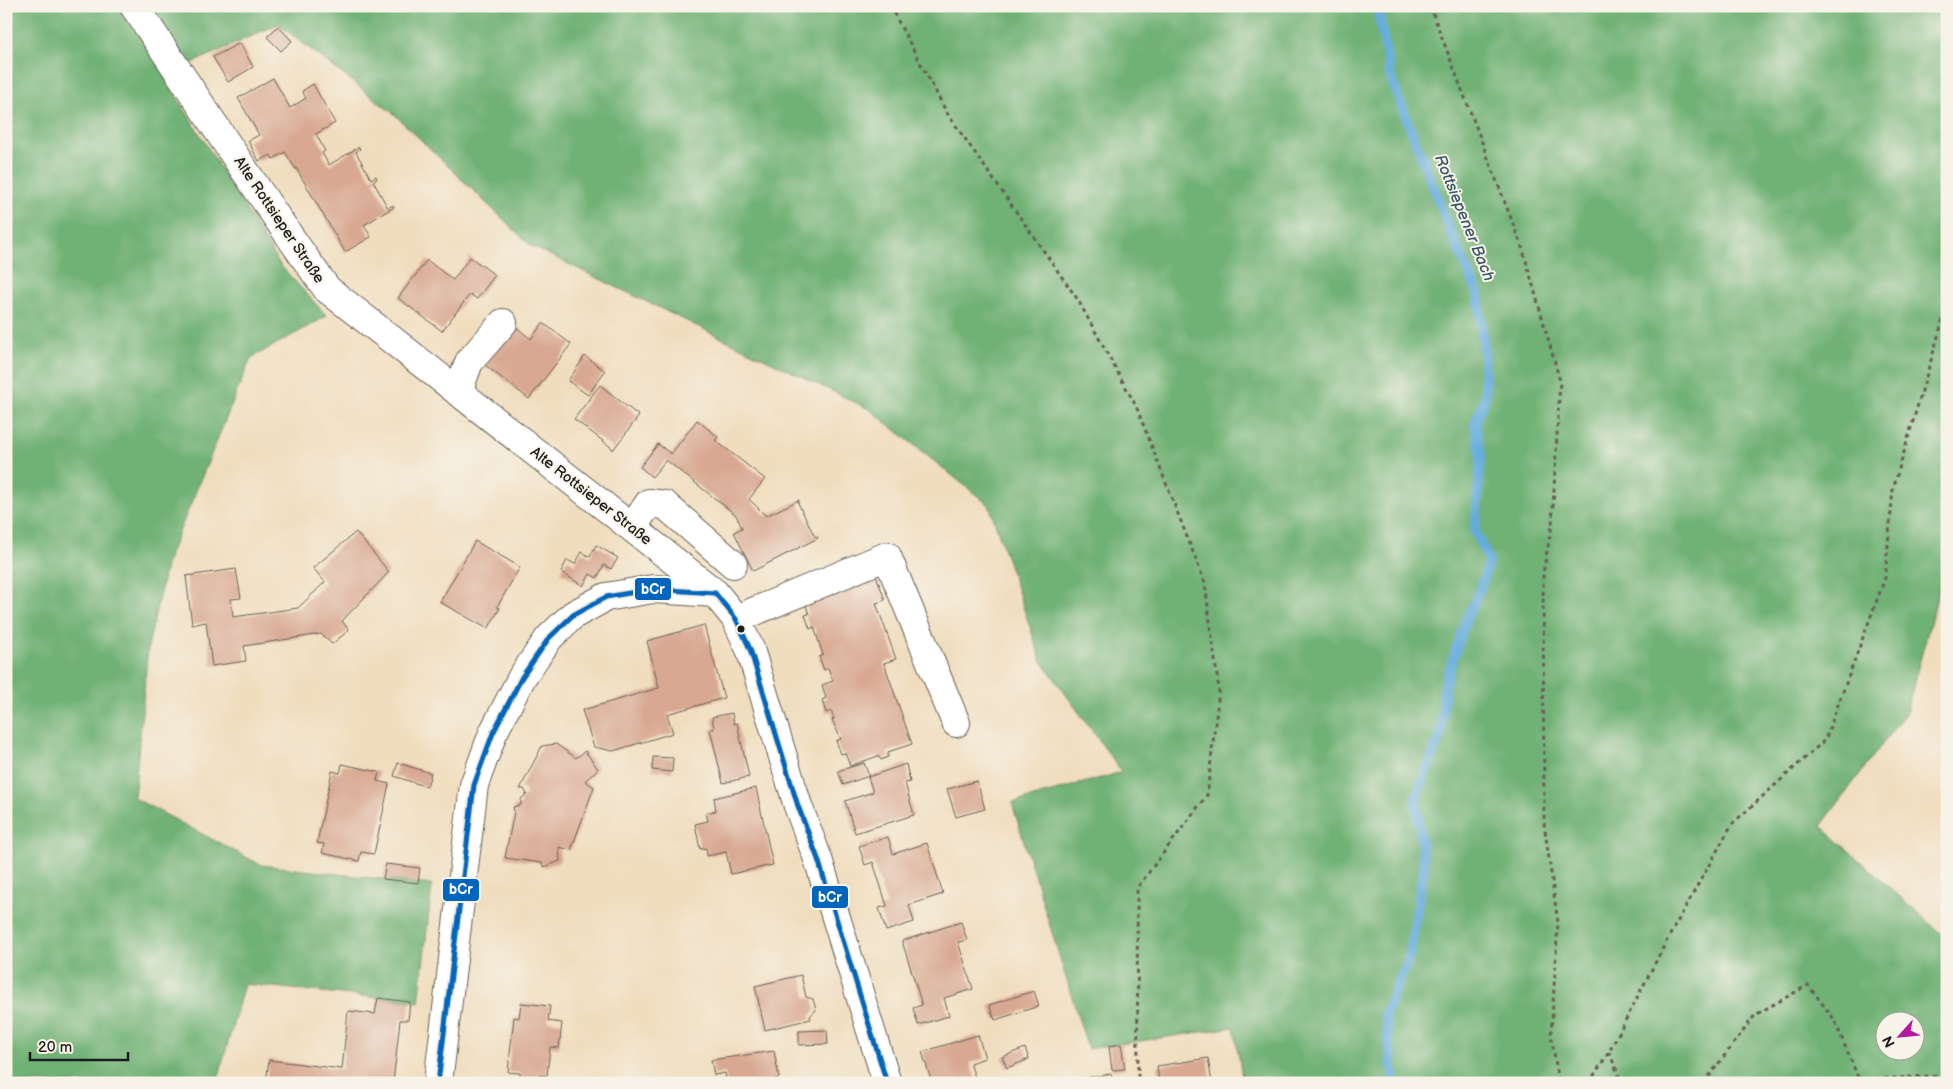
<svg xmlns="http://www.w3.org/2000/svg" width="1953" height="1089" viewBox="0 0 1953 1089" font-family="'Balsamiq Sans',sans-serif">
  <style>
    .forest { fill: #70b174; stroke: #466648; fill-rule: evenodd }
    .lines { fill: none; stroke-linecap: round; stroke-linejoin: round }
    .stream { stroke: #63acda; stroke-width: 10 }
    .building { fill: #d8a891 }
    .minor-casing { stroke: #666055; stroke-width: 30 }
    .path { stroke: #666055; stroke-width: 3; stroke-dasharray: 4 4; stroke-linecap: butt }
    .minor { stroke: #fff; stroke-width: 28 }
    .bus-1-casing { stroke: #f7f3e8; stroke-width: 9 }
    .bus-1 { stroke: #0065bd; stroke-width: 5 }
    .bus-dot { fill: #1c1c1c; stroke: #f7f3e8; stroke-width: 2 }
    .labels { text-anchor: middle; dominant-baseline: central; stroke-width: 4; stroke-linejoin: round; paint-order: stroke }
    .street-label { font-size: 15px; fill: #1c1c1c; stroke: #f7f3e8 }
    .water-label { font-size: 16px; font-style: italic; fill: #385668; stroke: #f7f3e8 }
    .line-badge { stroke: #f7f3e8; stroke-width: 2 }
    .badge-label { font-size: 14px; text-anchor: middle; font-weight: bold; fill: #fff }
  </style>
  <rect width="100%" height="100%" fill="#f7f3e8"/>
  <filter id="ink" filterUnits="userSpaceOnUse"><feTurbulence type="fractalNoise" baseFrequency=".02" numOctaves="2"/><feDisplacementMap in="SourceGraphic" scale="10" xChannelSelector="R" yChannelSelector="G"/><feConvolveMatrix kernelMatrix="1 2 1 2 8 2 1 2 1" color-interpolation-filters="sRGB"/></filter>
  <filter id="wash" filterUnits="userSpaceOnUse"><feTurbulence type="fractalNoise" baseFrequency=".0096" numOctaves="4" result="noise"/><feDisplacementMap in="SourceGraphic" scale="20" xChannelSelector="R" yChannelSelector="G"/><feGaussianBlur stdDeviation="1.12" result="paint"/><feColorMatrix in="noise" values="0 0 0 0 0 0 0 0 0 0 0 0 0 0 0 0 0 1.4 0 .05"/><feComposite in="paint" operator="in"/></filter>
  <g filter="url(#wash)">
    <rect width="100%" height="100%" fill="#f0ddbe"/>
    <path class="forest" d="M6 6H1947V561L1906 712 1821 826 1947 939V1083H1243L1234 1027 1088 1049 1012 803 1122 772 1041 660 989 505 869 409 531 246 394 114 278 24 164 76 280 265 327 316 251 358 167 561 148 647 134 798 261 865 432 885 419 1002 244 984 217 1083H6ZM1886 1022H1916V1052H1886Z"/>
    <g class="lines">
      <path class="stream" d="M1377 6 1391 79 1451 233 1478 293 1484 351 1485 397 1475 424 1481 456 1475 532 1489 561 1480 589 1465 622 1445 683 1440 736 1415 800 1418 816 1424 866 1409 958 1385 1014 1394 1083"/>
    </g>
    <g id="blocks">
      <path class="building" d="M278 26 292 41 281 51 267 37Z
        M240 43 253 67 228 82 213 57Z
        M273 78 290 108 306 98 302 91 313 84 335 123 316 134 325 151 322 153 329 165 359 147 360 149 356 152 371 179 376 176 377 179 373 181 388 208 393 205 394 207 364 225 371 237 345 252 296 168H295L285 152 273 159 271 155 259 161 248 141 259 135 238 98Z
        M470 257 495 275 477 299 470 294 442 331 398 298 427 260 453 280Z
        M543 323 571 344 529 399 485 365 515 326 531 339Z
        M585 356 605 371 588 395 568 381Z
        M600 385 639 416 613 450 612 448 574 419Z
        M697 420 718 437 715 440 765 479 749 499 766 516 799 500 798 503 815 537 817 536 818 538 753 571 734 532 742 528 736 515 666 460 652 477 640 467 658 444 671 454Z
        M356 532 389 572 342 621 349 630 332 644 321 634 244 646 246 661 212 666 206 622 192 625 186 576 236 569 241 598 231 599 233 617 298 608 325 582 313 568Z
        M475 541 520 567 497 607 500 608 488 629 440 602Z
        M596 545 618 558 611 569 604 565 597 578 590 574 583 586 561 572 567 560 575 564 582 552 590 557Z
        M876 575 885 600 876 603 896 659 884 663 912 744 888 752V757L881 760 878 756 850 766 845 753 841 754 836 741 841 739 832 720 834 719 831 711 826 713 822 700 826 698 822 685 833 681 828 668 824 670 819 657 823 655 814 627 810 629 805 615 809 614 804 600Z
        M704 625 724 698 667 714 673 733 613 751 594 747 582 710 659 688 647 641Z
        M732 713 734 724 737 723 749 777 723 783 710 729H714L712 717Z
        M556 744 576 758 585 751 598 769 585 781 594 787 571 850 559 847 560 861 544 867 542 863 505 858 514 812 513 807 521 805V799L527 794 524 789H520L542 746Z
        M653 757 673 758 672 772 652 770Z
        M398 763 431 773 427 787 394 776Z
        M864 763 869 776 843 785 838 771Z
        M342 764 379 772 377 781 389 784 374 854 361 852 359 861 322 853 324 844 317 843 332 771 340 773Z
        M906 764 910 782 905 783 914 815 855 833 845 801 873 792 868 777Z
        M977 781 985 809 956 817 947 789Z
        M756 788 773 865 731 874 726 852 707 856 706 848 700 849 695 824 708 821 706 813 716 811 714 798Z
        M888 837 893 854 927 843 943 894 909 905 914 922 886 931 879 908 887 906 873 862 865 865 859 846Z
        M386 864 420 868 418 883 383 879Z
        M961 922 967 940 958 942 973 989 944 998 949 1016 918 1025 913 1008 922 1005 902 941Z
        M801 975 806 997 813 999 816 1010 810 1016 811 1019 765 1030 755 986Z
        M1034 991 1039 1006 995 1020 989 1005Z
        M378 998 410 1002 408 1020H400L393 1083H266L269 1060 342 1069 348 1011 375 1014Z
        M521 1003 550 1006 548 1021 562 1023 559 1048 550 1047 547 1076 535 1075 534 1080 520 1078V1073L508 1072 514 1017 519 1018Z
        M827 1030 828 1044 799 1045V1031Z
        M978 1035 985 1058 970 1063 977 1083H932L922 1052Z
        M1121 1044 1125 1069 1112 1070 1109 1046Z
        M1025 1048 1029 1059 1007 1068 1002 1057Z
        M774 1051 779 1078 759 1083H727L725 1073 714 1075 711 1060Z
        M1208 1058 1212 1083H1159L1157 1066Z
        M1111 1074 1113 1083H1086L1085 1078Z"/>
    </g>
  </g>
  <g filter="url(#ink)">
    <use href="#blocks" fill-opacity="0" stroke="#666055" stroke-width="1"/>
    <g class="lines">
      <g class="minor-casing">
        <path id="minor" d="M134 6C199 100 260 197 327 289L715 593 736 619 750 649 798 806 818 859 887 1083
          M458 392 469 362 503 323
          M632 528 649 503 665 505 733 564
          M736 619 887 556 956 723
          M438 1083 474 785 493 733 522 677 549 638 573 615 606 597 653 589 715 593"/>
      </g>
      <path class="path" d="M890 6 947 113 1078 300 1136 406 1205 583 1219 691 1207 795 1137 888 1138 1083
        M1430 6 1523 250 1560 381 1552 525 1543 573 1544 823 1558 923 1551 1035 1559 1083
        M1609 1052 1622 1083
        M1589 1083 1609 1052 1666 942 1732 824 1825 740 1885 578 1893 489 1947 306
        M1704 1083 1755 1015 1808 985 1834 1019 1859 1080 1947 1075"/>
      <use href="#minor" class="minor"/>
      <g class="bus-1-casing">
        <path id="bus-1" d="M438 1083 474 785 493 733 522 677 549 638 573 615 606 597 653 589 715 593 736 619 750 649 798 806 818 859 887 1083"/>
      </g>
      <use href="#bus-1" class="bus-1"/>
    </g>
  </g>
  <circle class="bus-dot" cx="741" cy="629" r="4.5"/>
  <g class="labels">
    <g class="street-label">
      <text transform="translate(279 220) rotate(56)">Alte Rottsieper Straße</text>
      <text transform="translate(591 496) rotate(38)">Alte Rottsieper Straße</text>
    </g>
    <g class="water-label">
      <text transform="translate(1464 218) rotate(68)">Rottsiepener Bach</text>
    </g>
  </g>
  <g class="line-badge">
    <rect x="634" y="577" width="38" height="24" rx="5" fill="#0065bd"/>
    <rect x="442" y="878" width="38" height="24" rx="5" fill="#0065bd"/>
    <rect x="811" y="885" width="38" height="24" rx="5" fill="#0065bd"/>
  </g>
  <g class="badge-label">
    <text x="653" y="594">bCr</text>
    <text x="461" y="894">bCr</text>
    <text x="830" y="902">bCr</text>
  </g>
  <rect width="1953" height="1089" fill="none" stroke="#f7f3e8" stroke-width="25"/>
  <g transform="translate(1900 1036) rotate(243)"><circle r="24" fill="#f7f3e8" stroke="#9f9d96"/>
  <path d="M0-4L9 19L0 12L-9 19Z" fill="#b5179e"/>
  <text y="-8" font-size="14" font-weight="bold" text-anchor="middle" fill="#1c1c1c">N</text>
  </g>
  <path d="M30 1052v8h98v-8" fill="none" stroke="#1c1c1c" stroke-width="2.5"/>
  <text x="38" y="1052" font-size="15" fill="#1c1c1c" stroke="#f7f3e8" stroke-width="4" paint-order="stroke">20 m</text>
</svg>
